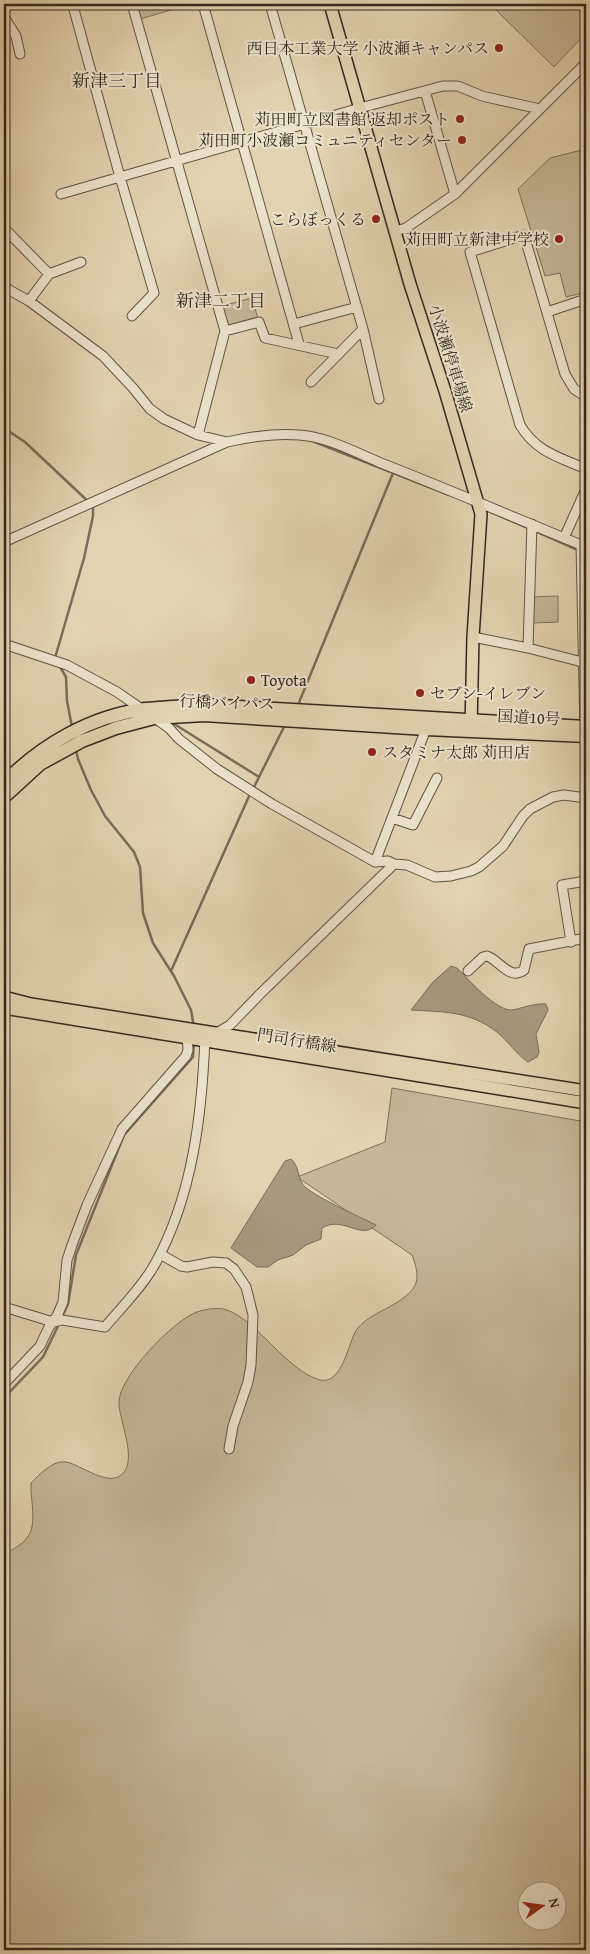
<svg xmlns="http://www.w3.org/2000/svg" width="590" height="1954" viewBox="0 0 590 1954" font-family="'Gentium Book Plus','Noto Serif JP',serif">
  <style>
    .green { fill: #c5b798; stroke: #7c705a; fill-rule: evenodd }
    .water { fill: #a79a7f; stroke: #786d58 }
    .lines { fill: none; stroke-linecap: round; stroke-linejoin: round }
    .stream { stroke: #786d58; stroke-width: 2.5 }
    .minor-casing { stroke: #5e5442; stroke-width: 11 }
    .major-casing { stroke: #32291d; stroke-width: 14 }
    .highway-casing { stroke: #32291d; stroke-width: 15 }
    .minor { stroke: #ede3cc; stroke-width: 9 }
    .major { stroke: #e3d4b1; stroke-width: 11 }
    .highway { stroke: #e3d4b1; stroke-width: 12 }
    .poi-dot { fill: #8f2418; stroke: #ede3cc; stroke-width: 2 }
    .labels { text-anchor: middle; dominant-baseline: central; stroke-width: 4; stroke-linejoin: round; paint-order: stroke }
    .poi-label { font-size: 16px; fill: #32291d; stroke: #ede3cc; text-anchor: end }
    .street-label { font-size: 16px; fill: #32291d; stroke: #ede3cc }
    .neighbourhood-label { font-size: 18px; fill: #32291d; stroke: #ede3cc }
  </style>
  <rect width="100%" height="100%" fill="#e3d4b1"/>
  <filter id="stains"><feTurbulence type="fractalNoise" baseFrequency=".004" numOctaves="4"/><feColorMatrix values="0 0 0 0 .2 0 0 0 0 .09 0 0 0 0 .02 0 0 0 .5 -.17"/></filter>
  <radialGradient id="worn" r=".72"><stop offset=".6" stop-color="#630" stop-opacity="0"/><stop offset="1" stop-color="#630" stop-opacity=".3"/></radialGradient>
  <path class="green" d="M132 4H191L137 20Z
    M501 4H586V33L554 67 495 9Z
    M586 149V292L566 297 560 273 545 276 518 189 550 158Z
    M252 298 259 322 225 331 218 307Z
    M558 596V622L532 623V597Z
    M392 1088 586 1122V1950H4V1555C11 1550 22 1545 27 1538 38 1524 30 1500 31 1483 40 1474 53 1460 66 1462 81 1464 111 1491 125 1471 135 1454 120 1422 119 1404 117 1378 174 1320 197 1312 206 1309 218 1307 227 1310 258 1321 287 1371 320 1380 343 1385 348 1342 357 1329 366 1318 380 1312 391 1306 416 1291 423 1283 412 1255L297 1177 385 1142ZM528 1892H558V1922H528Z"/>
  <path class="water" d="M451 966 457 968C468 979 496 1011 512 1010 523 1008 534 1003 546 1004L548 1010 536 1034 539 1052 537 1057 528 1062C516 1054 508 1041 497 1032 469 1011 445 1012 411 1010L433 982Z
    M291 1159C300 1166 297 1180 305 1187 321 1200 356 1215 376 1225 361 1241 343 1215 322 1228L321 1239 306 1245 293 1255 278 1260 268 1267H257L231 1248 285 1161Z"/>
  <g class="lines">
    <path class="stream" d="M4 428 25 442 93 506V516L84 558 55 658
      M312 441 449 495
      M491 512 530 529
      M535 531 578 550
      M59 665 66 677 67 701 72 727
      M298 705 393 473
      M171 722 259 777
      M76 750 78 759 91 790 105 816 134 852 140 867 143 913 153 943 174 976 191 1010 194 1027
      M253 789 285 725
      M171 971 250 794
      M62 1317 68 1304 76 1255 124 1135 193 1057 194 1042
      M4 1398 43 1357 59 1324"/>
    <g class="minor-casing">
      <path id="minor" d="M132 4 225 331 198 435
        M203 4 299 344
        M270 4 363 329 379 399
        M4 17 16 36 20 54
        M425 91 455 194
        M61 194 120 177 73 6
        M4 228 49 274
        M395 231 406 228 455 194 586 63
        M4 287 29 301 103 356 133 388 150 409 164 419 198 435 227 442
        M29 301 49 274 81 262
        M547 312 586 299
        M132 316 154 293 120 177 360 108 443 86H458L482 96 540 109
        M294 324 357 307
        M225 331 259 322 265 338 338 354
        M311 382 363 329
        M586 397 574 389 565 374 524 235 470 252 520 425C536 452 559 457 586 469
        M564 538 586 489
        M4 542 227 442C249 437 276 433 299 435 325 436 357 453 381 463 450 490 518 519 586 547
        M581 545 585 732
        M473 637 528 648 586 663
        M4 644 67 665 117 692 169 728 179 739 217 769 272 804 375 862 388 861 394 864 407 865 435 877 451 876 471 871 479 867 503 846 523 816 530 809 553 797 564 795 586 798
        M528 648 532 524
        M392 818 413 825 437 778
        M375 862 426 729
        M571 942 562 885 586 881
        M468 971 483 957 487 956C499 960 510 981 524 970L529 949 586 938
        M215 1034 230 1025 261 993 394 864
        M160 1254 181 1266 187 1267 213 1262 226 1263 234 1269 246 1287 253 1315 251 1365 248 1382 233 1426 229 1449
        M4 1307 53 1322 62 1320 105 1327C121 1308 143 1286 155 1264 193 1195 202 1114 205 1037
        M4 1384 40 1346 49 1327 57 1316 63 1302 67 1260 72 1245 87 1205 122 1129 186 1056 188 1050 187 1033"/>
    </g>
    <g class="major-casing">
      <path id="major" d="M330 4 410 284 445 391 481 514 473 637 471 727
        M4 997 31 1004 586 1091
        M4 1008 586 1103"/>
    </g>
    <g class="highway-casing">
      <path id="highway" d="M4 783C41 745 91 716 145 709 165 707 186 706 206 705L586 727
        M4 797 40 764 82 741 116 728 154 718 204 715 426 729 586 736"/>
    </g>
    <use href="#minor" class="minor"/>
    <use href="#major" class="major"/>
    <use href="#highway" class="highway"/>
  </g>
  <g class="poi-dot">
    <circle cx="499" cy="48" r="5"/>
    <circle cx="460" cy="119" r="5"/>
    <circle cx="462" cy="140" r="5"/>
    <circle cx="376" cy="219" r="5"/>
    <circle cx="559" cy="239" r="5"/>
    <circle cx="251" cy="680" r="5"/>
    <circle cx="420" cy="693" r="5"/>
    <circle cx="372" cy="752" r="5"/>
  </g>
  <g class="labels">
    <g class="poi-label">
      <text x="489" y="48">西日本工業大学 小波瀬キャンパス</text>
      <text x="450" y="119">苅田町立図書館 返却ポスト</text>
      <text x="452" y="140">苅田町小波瀬コミュニティセンター</text>
      <text x="366" y="219">こらぼっくる</text>
      <text x="549" y="239">苅田町立新津中学校</text>
      <text x="261" y="680" text-anchor="start">Toyota</text>
      <text x="430" y="693" text-anchor="start">セブン-イレブン</text>
      <text x="382" y="752" text-anchor="start">スタミナ太郎 苅田店</text>
    </g>
    <g class="street-label">
      <text transform="translate(451 358) rotate(73)">小波瀬停車場線</text>
      <text transform="translate(227 702) rotate(2)">行橋バイパス</text>
      <text transform="translate(529 717) rotate(3)">国道10号</text>
      <text transform="translate(297 1040) rotate(9)">門司行橋線</text>
    </g>
    <g class="neighbourhood-label">
      <text x="117" y="80">新津三丁目</text>
      <text x="221" y="300">新津二丁目</text>
    </g>
  </g>
  <rect width="590" height="1954" fill="none" stroke="#e3d4b1" stroke-width="20"/>
  <rect x="5" y="5" width="580" height="1944" fill="none" stroke="#32291d" stroke-width="2.5"/>
  <rect x="10" y="10" width="570" height="1934" fill="none" stroke="#32291d"/>
  <g transform="translate(542 1906) rotate(76)"><circle r="24" fill="#ede3cc" stroke="#a29986"/>
  <path d="M0-4L9 19L0 12L-9 19Z" fill="#8f2418"/>
  <text y="-8" font-size="14" font-weight="bold" text-anchor="middle" fill="#32291d">N</text>
  </g>
  <rect width="100%" height="100%" filter="url(#stains)"/>
  <rect width="100%" height="100%" fill="url(#worn)"/>
</svg>
